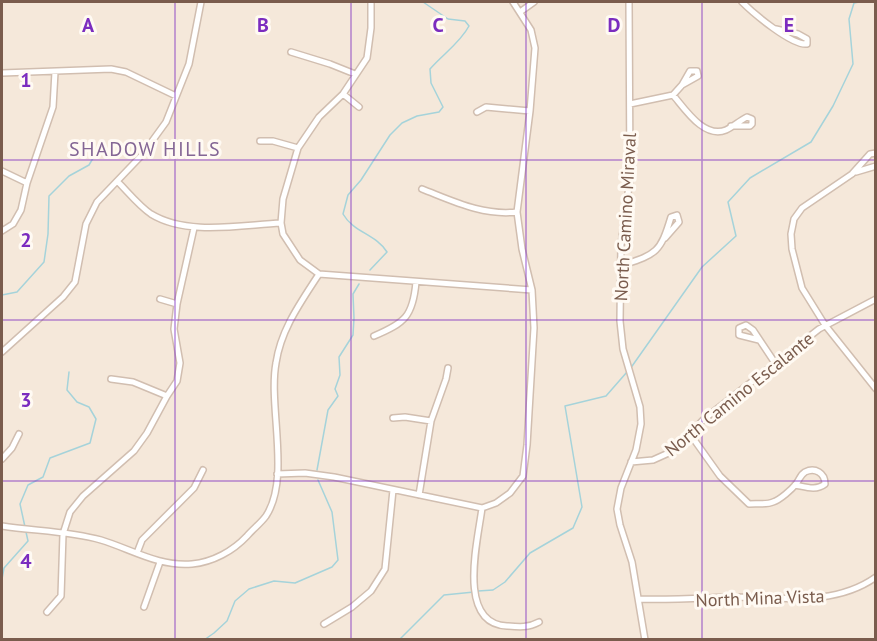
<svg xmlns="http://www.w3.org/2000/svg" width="877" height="641" viewBox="0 0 877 641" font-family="'PT Sans',sans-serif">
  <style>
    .residential { fill: #f5e8da }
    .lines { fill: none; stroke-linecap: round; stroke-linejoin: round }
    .stream { stroke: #a5d3da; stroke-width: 1.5 }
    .minor-casing { stroke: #d1beb0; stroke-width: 8 }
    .minor { stroke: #fff; stroke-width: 5 }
    .grid { fill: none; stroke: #7b2cbf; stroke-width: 1.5; stroke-opacity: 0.55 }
    .labels { text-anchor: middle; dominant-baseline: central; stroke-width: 6; stroke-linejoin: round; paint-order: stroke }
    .street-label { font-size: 18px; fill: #7a5c4d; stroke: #fffaf3 }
    .neighbourhood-label { font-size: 20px; letter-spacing: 1.5px; fill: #846695; stroke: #fffaf3 }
    .grid-label { font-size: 20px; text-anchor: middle; font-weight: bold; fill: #7b2cbf; stroke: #fffaf3; stroke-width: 6; stroke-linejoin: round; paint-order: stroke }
  </style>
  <rect width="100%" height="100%" fill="#fdf6ec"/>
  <path class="residential" d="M2 2H875V639H2Z"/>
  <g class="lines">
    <path class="stream" d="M370 270 387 252C377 235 353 232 343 214L348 195 361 180 390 135 402 123 417 116 439 112 443 107 431 83 430 69C443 54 460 43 469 26L465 21 448 19 423 2
      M2 295 17 292 44 262 48 234 49 196 69 176 89 165 99 148
      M630 369 702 267 736 236 728 202 750 178 811 142 833 106 853 64 849 19 854 3 859 2
      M317 470 328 410 338 396 335 389 340 375 339 357 353 335 354 318 353 294 359 284
      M25 527 20 504 28 485 43 477 50 458 90 443 96 419 89 407 77 402 67 390 69 372
      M2 579 4 568 28 541 26 532
      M478 591 493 590 505 582 530 553 573 528 582 507 565 406 606 396 627 372
      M204 640 214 633 227 621 235 601 249 589 274 581 295 583 332 567 338 560 332 512 318 480
      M399 640 444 595 474 592"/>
    <g class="minor-casing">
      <path id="minor" d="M371 2V28L367 58 343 94 319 117 298 148 283 199 281 223 283 234 300 260 319 274 532 290
        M629 2 630 179 621 245 620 321 623 349 640 407 641 424 636 450 621 488 617 509 620 525 632 562 645 640
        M742 2C753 13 792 46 807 44V39L798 34 776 29
        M520 12 534 2
        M291 52 330 64 355 74
        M2 73 111 69 126 72 176 96
        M343 94 359 107
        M673 95 682 85 698 76 697 71H690L682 85
        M630 104 673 95C685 109 704 139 726 130 733 127 739 121 747 117L752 119V124L750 126H731
        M477 112 486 107 530 111
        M260 141H273L298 148
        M876 153 870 154 852 174 802 208 794 219 791 234 792 249 802 288 825 325 876 389
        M2 171 27 183
        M856 172 876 166
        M117 181C128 192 139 206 151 214 187 236 240 225 281 223
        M422 189C453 201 483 216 517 212
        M2 231 13 224 21 210 27 183 53 107 55 72
        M620 266C656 254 660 254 671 217L677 215 679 222 665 238
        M160 299 177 304
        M374 336C405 323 413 316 416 282
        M759 340 739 335V328L746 325 753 330 775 363
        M2 352 63 297 75 282 86 224 97 202 142 155 166 122 189 64 201 2
        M111 379 133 382 167 396
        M393 418 405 417 431 421
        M690 434 720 476 749 504C756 503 767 505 773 502 780 500 792 489 796 484 800 479 800 475 805 472 815 467 825 473 825 484 816 491 806 487 795 485
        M2 459 12 448 19 434
        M631 462 653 460 673 451 703 420 819 329 876 299
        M277 474 305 473 334 477 482 508
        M419 495 431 421 446 379 448 368
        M482 508 496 503 510 493 523 476 527 445 534 328 532 290 522 249 517 212 530 111 535 48 531 30 513 2
        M482 508C478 540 456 624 507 626 519 627 528 628 539 622
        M2 526C34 531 69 531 101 540 131 549 159 567 192 564 213 562 233 551 247 536 253 529 261 523 266 516 291 478 268 406 276 363 281 329 301 302 319 274
        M137 553 142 540 194 488 203 470
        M639 599C671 600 701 598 732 597 780 597 834 607 876 577
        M144 607 160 562
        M47 612 61 596 63 534 70 512 83 496 134 451 147 433 167 396 177 381 180 363 174 329 177 304 194 228
        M324 624 352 607 371 591 385 569 393 490"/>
    </g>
    <use href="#minor" class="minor"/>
  </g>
  <path class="grid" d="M175 2V640M351 2V640M526 2V640M702 2V640M2 160H876M2 320H876M2 481H876"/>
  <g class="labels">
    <g class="street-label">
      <text transform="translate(625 217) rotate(-87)">North Camino Miraval</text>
      <text transform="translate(739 394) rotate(-39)">North Camino Escalante</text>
      <text transform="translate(760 598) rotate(-2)">North Mina Vista</text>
    </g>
    <g class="neighbourhood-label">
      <text x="145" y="149">SHADOW HILLS</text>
    </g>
  </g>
  <g class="grid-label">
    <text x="88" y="32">A</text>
    <text x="263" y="32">B</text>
    <text x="438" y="32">C</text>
    <text x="614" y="32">D</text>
    <text x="789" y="32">E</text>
    <text x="26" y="87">1</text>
    <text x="26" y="247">2</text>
    <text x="26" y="407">3</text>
    <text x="26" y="568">4</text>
  </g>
  <rect width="877" height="641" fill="none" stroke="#7a5c4d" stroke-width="6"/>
</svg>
